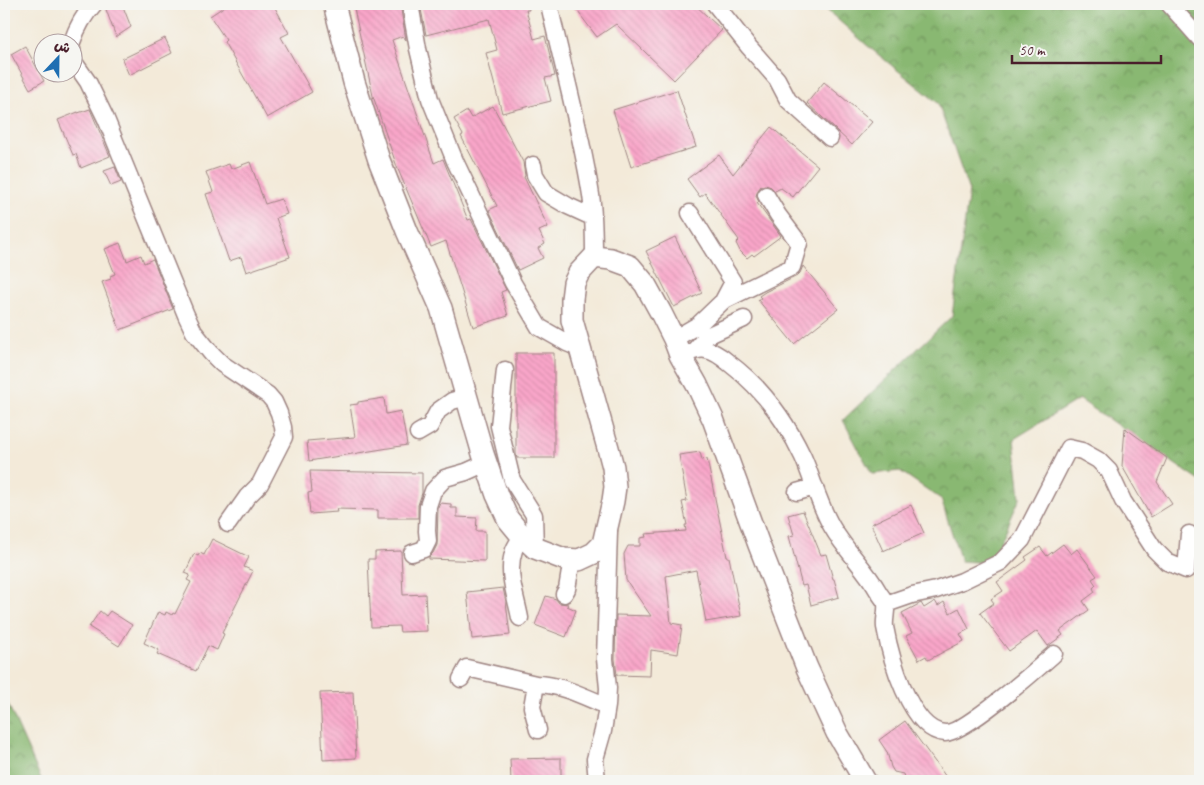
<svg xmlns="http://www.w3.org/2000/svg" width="1204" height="785" viewBox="0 0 1204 785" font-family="Caveat,'Playpen Sans Arabic',sans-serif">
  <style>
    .forest { fill: url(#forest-crowns); stroke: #6a6c4e }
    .building { fill: url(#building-back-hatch) }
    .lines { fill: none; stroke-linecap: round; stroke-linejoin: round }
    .minor-casing { stroke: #9e8482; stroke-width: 19 }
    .tertiary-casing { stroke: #9e8482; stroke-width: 24 }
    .minor { stroke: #fff; stroke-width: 16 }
    .tertiary { stroke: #fff; stroke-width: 21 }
  </style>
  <defs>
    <pattern id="forest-crowns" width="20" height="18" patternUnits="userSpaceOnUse" patternTransform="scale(1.25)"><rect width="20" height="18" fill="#89b872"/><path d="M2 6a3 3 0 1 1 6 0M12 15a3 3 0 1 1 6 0" fill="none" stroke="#72955e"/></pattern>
    <pattern id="building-back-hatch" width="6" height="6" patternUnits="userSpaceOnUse" patternTransform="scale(1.25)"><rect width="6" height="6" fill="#f9a6c9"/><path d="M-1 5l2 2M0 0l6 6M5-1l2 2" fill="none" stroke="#d78ead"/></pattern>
  </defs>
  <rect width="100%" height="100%" fill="#f6f6f2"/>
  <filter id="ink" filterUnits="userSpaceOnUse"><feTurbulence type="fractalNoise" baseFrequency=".02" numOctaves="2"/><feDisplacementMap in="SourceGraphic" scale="10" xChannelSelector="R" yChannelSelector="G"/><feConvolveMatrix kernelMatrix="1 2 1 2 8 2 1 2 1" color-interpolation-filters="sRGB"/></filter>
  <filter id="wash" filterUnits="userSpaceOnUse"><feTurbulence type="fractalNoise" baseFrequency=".0096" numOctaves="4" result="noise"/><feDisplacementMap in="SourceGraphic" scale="20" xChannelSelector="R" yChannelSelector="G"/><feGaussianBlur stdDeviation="1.12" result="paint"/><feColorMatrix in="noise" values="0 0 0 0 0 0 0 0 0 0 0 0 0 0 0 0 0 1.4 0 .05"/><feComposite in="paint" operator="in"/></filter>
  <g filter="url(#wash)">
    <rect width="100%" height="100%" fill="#f3ead9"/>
    <path class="forest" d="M820 4H1200V481L1079 399 1014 439 1020 498 991 563 961 561 941 499 900 471 872 474 843 420 952 316 969 191 938 103 869 47Z
      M4 695 42 781H4Z"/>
    <g id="blocks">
      <path class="building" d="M104 4H122L131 27 116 37Z
        M228 4H273L289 33 281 37 312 92 267 118 224 42 226 40 210 16Z
        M353 4H400L406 40 403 36 392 40 434 163 443 159 468 220 471 219 506 290 501 292 508 316 473 327 446 241 431 247 397 167 373 96Z
        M420 4H528L529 10H526L534 39 545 36 555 76 545 78 551 101 502 113 486 53 497 50 489 19 426 35Z
        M572 4H694L722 30 674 80 616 24 597 37Z
        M165 38 172 53 129 75 122 59Z
        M25 46 44 81 30 89 11 54Z
        M824 82 872 122 852 145 807 103Z
        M677 90 696 147 631 167 613 110Z
        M493 106 523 162 525 176 524 177 548 227 539 231 545 244 538 248 543 258 518 270 489 210 497 206 494 200 461 136 463 135 454 119 467 111 471 118Z
        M90 109 110 156 81 168 76 154 73 155 58 120 78 112V113Z
        M771 127 818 166 793 197 781 188 775 191 771 187 765 185 761 186 758 190 756 196 759 202 757 203 781 236 754 256 752 254 747 258 740 251 736 243 739 240 705 193 700 197 687 179 719 155 733 174Z
        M250 162 265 204 281 199 287 214 276 218 290 257 246 272 241 257 229 261 206 194 213 192 206 172 229 164 231 169Z
        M115 167 121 182 111 186 104 171Z
        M675 237 702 293 674 307 646 251Z
        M120 243 127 261 141 255 144 263 153 259 173 309 120 330 102 282 111 279 110 276 115 274 105 249Z
        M803 266 838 309 794 344 758 300 761 298 759 296 765 292 797 276 800 273Z
        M516 353H554V458H517L516 454Z
        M384 398 386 414 401 411 407 445 309 461 307 441 355 437 350 405 358 404V402Z
        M1125 428 1167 458 1157 482 1172 504 1151 517 1122 466Z
        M700 452 702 460 707 459 727 557H729L741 616 706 622 696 570 666 576 671 623 682 625 678 654 651 650 650 676 617 675 615 659 616 615 651 616 626 580 624 554 628 546H640V538L646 537 645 534 686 531 685 525H687L682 502 687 501 679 455Z
        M310 471 422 473V493L418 505V518H378V510L336 509 337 512 310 514 308 493 312 492Z
        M440 503 451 504V508H457V517L477 518 476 531H485V561L429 559V557L433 553 437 545 438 508Z
        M911 505 924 533 883 551 871 524Z
        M803 511 821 555 826 554 833 579H834L839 597 811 605 806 585 802 586 789 536 794 535 788 515Z
        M212 539 249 557 244 567 253 571 222 633 224 634 217 650 208 646 196 671 157 654 159 650 144 643 158 612 165 615 166 612 172 615 173 613 175 614 191 582 187 580 190 575 185 573 194 554 198 556 200 553 204 555Z
        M1063 544 1071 554 1077 549 1097 576 1092 579 1096 585 1093 588 1095 592 1083 601 1089 610 1060 631 1063 635 1048 646 1037 631 1009 651 980 613 994 603 991 599 1003 591 997 582 1027 560 1025 557 1040 547 1047 556Z
        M401 551 403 595 425 594 427 631 400 632 399 626 371 627 368 559H375V552Z
        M503 588 506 602 510 635 472 639 467 592Z
        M546 596 556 599 559 603 568 604 567 606 576 610 566 637 535 625Z
        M935 601 938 606 944 602 950 613 959 608 969 629 960 634 964 641 928 660 926 656 919 660 906 636 912 633 902 613 921 603 924 608Z
        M100 611 106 616 110 611 132 625 119 646 89 627Z
        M353 692 356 758 323 760 320 693Z
        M905 721 949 781H905L903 774 894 772 891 767 887 752 879 740Z
        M561 758V781H511L510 759Z"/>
    </g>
  </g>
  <g filter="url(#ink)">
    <use href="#blocks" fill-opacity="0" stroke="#9e8482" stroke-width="1"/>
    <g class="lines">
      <g class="minor-casing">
        <path id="minor" d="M410 4 418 49 430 99 455 161 513 283 539 327 567 343 579 348
          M549 4C563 68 581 131 591 195 594 216 594 237 594 257
          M715 4 749 47 777 79 788 100 830 138
          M1169 4 1200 39
          M72 42C77 27 83 16 94 4
          M72 49 74 62 88 82 106 119 186 315 194 332 211 353 222 364 268 395 274 402 279 413 283 427 284 437 260 484 247 497 228 524
          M533 165 535 175 546 193 568 206 592 217
          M723 301 792 267 799 243 778 215 766 195
          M674 339 698 325 723 301 733 282 690 213
          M694 351 707 336 744 319
          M680 355C688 353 698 348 706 350 714 351 723 358 729 363 761 387 786 421 803 457 813 480 819 505 832 527 845 550 865 568 878 591 880 595 885 600 886 604 887 611 884 620 885 627 890 655 910 731 945 733 964 734 1037 669 1054 654
          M505 370 499 426 512 480 534 515 535 548
          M418 433 430 426 438 411 452 401 466 397
          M797 492 815 487
          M412 553 424 549 428 541 427 531 428 506 433 491 445 478 466 472 486 463
          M564 594 567 589 572 559
          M886 604 912 595 936 590 962 581 1001 562 1022 540 1069 448 1082 451 1098 460 1109 471 1123 501 1154 549 1167 562 1186 570 1189 534
          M520 618C516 596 506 573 514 550 516 545 519 541 522 536
          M461 679 467 668 536 684
          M538 730 532 707 536 684C560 684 585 697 607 706
          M597 781 595 759 603 731 607 706 608 688 605 659 609 531"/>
      </g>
      <g class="tertiary-casing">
        <path id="tertiary" d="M334 4 354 82 379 160 407 231 441 308 483 454 497 495 508 519 522 536 535 548 564 559 579 560 594 553 603 544 613 501 615 487 613 467 608 448 572 320V299L574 283 579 273 594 257 611 259 630 266 645 284 661 313 674 339 680 355 697 385 713 419 759 545 807 668 837 733 865 781"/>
      </g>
      <use href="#minor" class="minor"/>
      <use href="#tertiary" class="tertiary"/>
    </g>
  </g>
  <rect width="1204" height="785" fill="none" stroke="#f6f6f2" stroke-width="20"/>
  <g transform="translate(58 58) rotate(22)"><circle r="24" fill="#f6f6f2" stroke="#b1a0a2"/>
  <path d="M0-4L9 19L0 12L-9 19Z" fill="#1f6fb2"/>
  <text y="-8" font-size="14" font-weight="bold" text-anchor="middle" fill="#4a1f2b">ش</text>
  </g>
  <path d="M1012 55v8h149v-8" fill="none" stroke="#4a1f2b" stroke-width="2.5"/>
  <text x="1019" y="55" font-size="15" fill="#4a1f2b" stroke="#f6f6f2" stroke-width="4" paint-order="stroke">50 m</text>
</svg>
